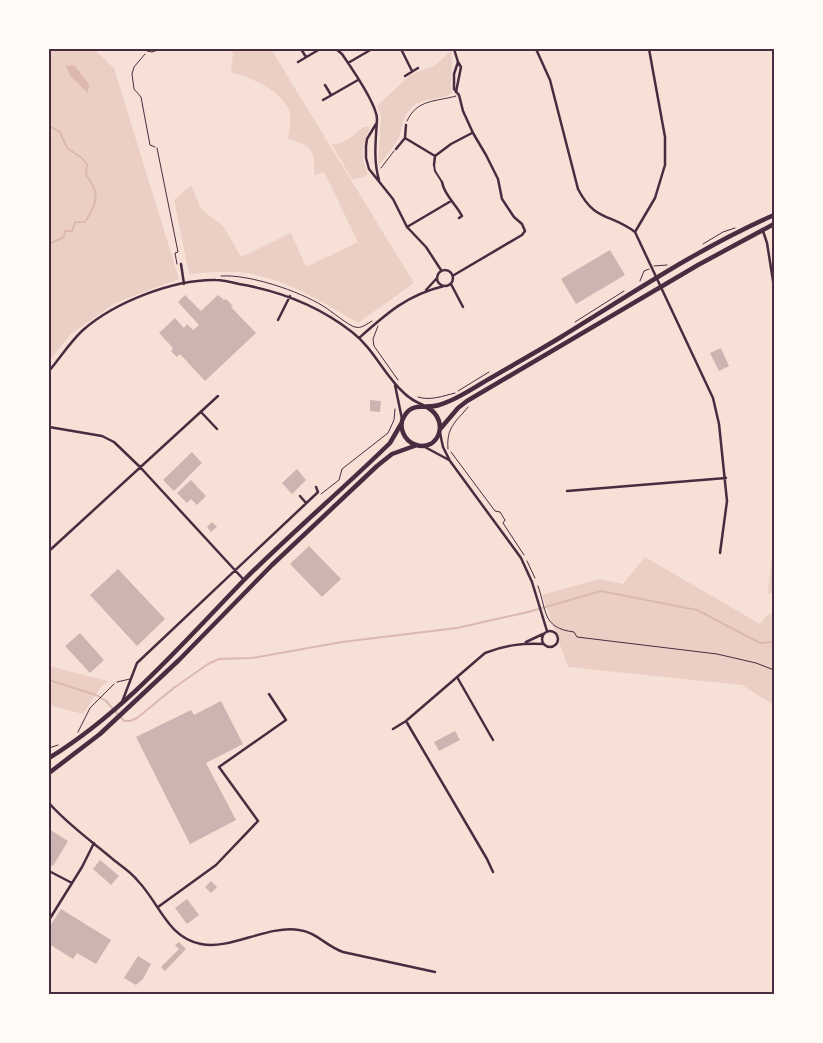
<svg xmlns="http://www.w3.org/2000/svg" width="823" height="1043" viewBox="0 0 823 1043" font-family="'Fira Sans Condensed',sans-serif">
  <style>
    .green { fill: #ebcfc5 }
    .water { fill: #dcb8b0 }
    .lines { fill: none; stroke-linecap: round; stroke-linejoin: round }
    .stream { stroke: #dcb8b0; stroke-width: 2 }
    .building { fill: #ccb4b1 }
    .path { stroke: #4a2c40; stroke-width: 1 }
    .service { stroke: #4a2c40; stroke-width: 1 }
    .pedestrian { stroke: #4a2c40; stroke-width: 2 }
    .minor { stroke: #4a2c40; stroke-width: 2.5 }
    .primary { stroke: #4a2c40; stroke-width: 4.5 }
    .neatline { fill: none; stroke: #4a2c40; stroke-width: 2 }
  </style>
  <rect width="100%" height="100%" fill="#f7e1d7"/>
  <path class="green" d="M49 49H94L114 68 179 279 115 303 71 334 49 361Z
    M227 49H271L414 283 358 323C321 301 283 277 239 272 223 271 205 273 189 274L174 200 191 185 201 209 223 226 241 257 291 233 306 267 358 242 324 172 314 175C315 148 313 147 288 139 290 129 292 117 288 108 278 88 250 78 231 72L233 53Z
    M451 51C454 66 449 79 452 93 440 101 422 97 411 108 403 116 403 127 399 137 395 144 384 161 378 165L381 117 377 106 410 75 434 66Z
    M363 127H370C363 146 359 155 368 174L361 178 352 179 332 145C336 143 339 144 343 142 351 138 357 132 363 127Z
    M774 538V594L768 593Z
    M645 557 760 624 767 615 774 613V705L742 685 568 667 542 595 599 579 623 584Z
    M49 666 108 681 101 687 83 714 49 705Z"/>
  <path class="water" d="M74 65 89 84 88 93 70 76 66 66Z"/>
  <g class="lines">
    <path class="stream" d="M49 106 50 126 60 132 67 148 82 158 87 165 86 175C101 194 97 203 85 222H75L72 231H65L64 237 49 244
      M49 680 96 695 106 701 124 721H130L137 718 175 687 208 664 219 659 252 658 342 642 457 628 528 612 601 591 697 610 760 643 774 642"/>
  </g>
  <path class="building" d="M610 250 625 275 576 304 561 279Z
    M185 295 201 311 218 295 224 300 226 299 233 306 231 307 256 333 205 381 180 354 177 357 171 351 173 348 159 333 175 318 184 328 187 324 193 330 199 325 178 302Z
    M721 348 729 366 719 371 710 353Z
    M370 400 381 401 380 412 370 411Z
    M192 452 202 463 174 491 163 480Z
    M297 469 306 480 292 494 282 483Z
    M191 480 206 496 197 505 191 499 187 503 177 493Z
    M212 522 217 527 211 532 207 527Z
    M309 546 341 579 322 597 290 564Z
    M118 569 165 619 137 646 90 595Z
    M80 633 104 660 90 673 65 646Z
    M221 701 243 744 206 763 236 820 190 844 136 737 191 710 194 715Z
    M455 731 460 740 439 751 434 742Z
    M49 829 68 841 53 866 49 863Z
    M100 860 119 876 111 885 93 869Z
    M211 881 217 887 211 893 205 887Z
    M187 899 199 915 187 924 175 908Z
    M61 909 111 940 96 964 77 953 73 959 49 944V928Z
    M179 942 186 949 165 971 161 967 179 949 175 945Z
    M138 956 151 964 143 979 136 985 124 978Z"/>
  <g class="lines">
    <path class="path" d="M145 54 134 67 132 74 134 89 141 97 150 145 155 147
      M407 121C417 99 435 102 456 96
      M381 168 394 151
      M703 244 723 232 735 228
      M654 266 667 265
      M221 276C249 274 299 291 323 306 330 310 349 326 355 327 361 329 367 324 372 321
      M640 281 644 271 649 269
      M575 322 624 291
      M378 326 373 339 374 346 398 380
      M458 391 489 372
      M418 397C430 401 443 396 455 393
      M448 449C446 427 456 422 468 407
      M451 452 495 511 500 512 505 520 503 523 524 555
      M321 494 339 480 342 469 388 433 394 420 395 409
      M527 561 535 578
      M538 586C547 611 542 628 574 632L577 637 717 654 756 663 774 670
      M78 732 90 708 114 684
      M49 748 58 745"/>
    <path class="service" d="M147 51 152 52 161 49
      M157 148 178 252 175 253 177 264
      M117 682 130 679"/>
    <path class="pedestrian" d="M434 165 435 171 442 182"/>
    <path class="minor" d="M301 49 306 57
      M336 49 342 54C351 67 377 105 377 119 376 139 373 160 379 180
      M401 49 412 71
      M454 49 458 62 461 67 456 92
      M536 49 550 80 578 189C595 222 610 213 635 232L713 398 719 424 727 501 720 553
      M298 62 320 49
      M348 63 372 49
      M405 76 418 68
      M325 85 331 95
      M323 100 358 80
      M376 124 367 139 366 146V158L369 169 393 199 407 227 426 247 441 270
      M405 138 435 156
      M396 149 405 138 406 125
      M434 165 435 156 451 144 472 133
      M442 182C444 195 456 204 462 216L459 218
      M407 227 451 201
      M763 231 767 243 774 287
      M635 232 655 198 665 165V137L649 49
      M181 264 184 284
      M437 278a8 8 0 1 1 16 0a8 8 0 1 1-16 0Z
      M454 275 522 235 525 231 522 224 514 217 502 199 498 179 486 155 473 133 463 111 459 95 454 89V74L458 62
      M451 284 463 307
      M426 290 437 278
      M278 320 290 296
      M359 338C387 313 407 295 444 286
      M49 371C60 358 70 342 83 330 115 302 174 279 216 280 223 280 231 282 239 284 280 291 319 306 352 332 374 349 384 375 404 393 409 398 416 402 423 405
      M395 385 402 419
      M201 412 217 429
      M49 427 102 436 114 442 140 467 244 580
      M440 433 443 447 450 461 521 558 532 582 547 631
      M423 446 449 460
      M567 491 726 478
      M300 496 306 503
      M49 551 218 396
      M542 639a8 8 0 1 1 16 0a8 8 0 1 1-16 0Z
      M526 642 543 634
      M457 677 493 740
      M122 702 137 663 316 494 318 492 316 487
      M406 721 487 859 493 872
      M393 729 406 721 485 653C506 645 522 643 544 644
      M49 803C68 825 93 842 115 861 123 867 132 873 138 881 160 904 167 937 201 944 231 950 267 925 299 930 316 932 326 946 343 952L435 972
      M49 871 72 883
      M158 907 216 865 258 821 219 767 286 720 269 694
      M49 920 82 867 94 843"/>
    <path class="primary" d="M427 407C451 421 438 452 416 445 404 441 397 426 405 415 413 402 427 409 439 405 457 400 473 388 489 379 513 365 538 351 561 337 631 294 699 248 774 215
      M441 428 458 408 467 401 698 265 774 224
      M49 758C124 712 183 643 244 580 291 533 342 490 390 443L401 424
      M49 773 100 734 179 660 272 565 377 466 392 454 417 445"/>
  </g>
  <rect width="823" height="1043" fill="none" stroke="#fffaf5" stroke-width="100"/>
  <rect x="50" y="50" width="723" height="943" class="neatline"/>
</svg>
